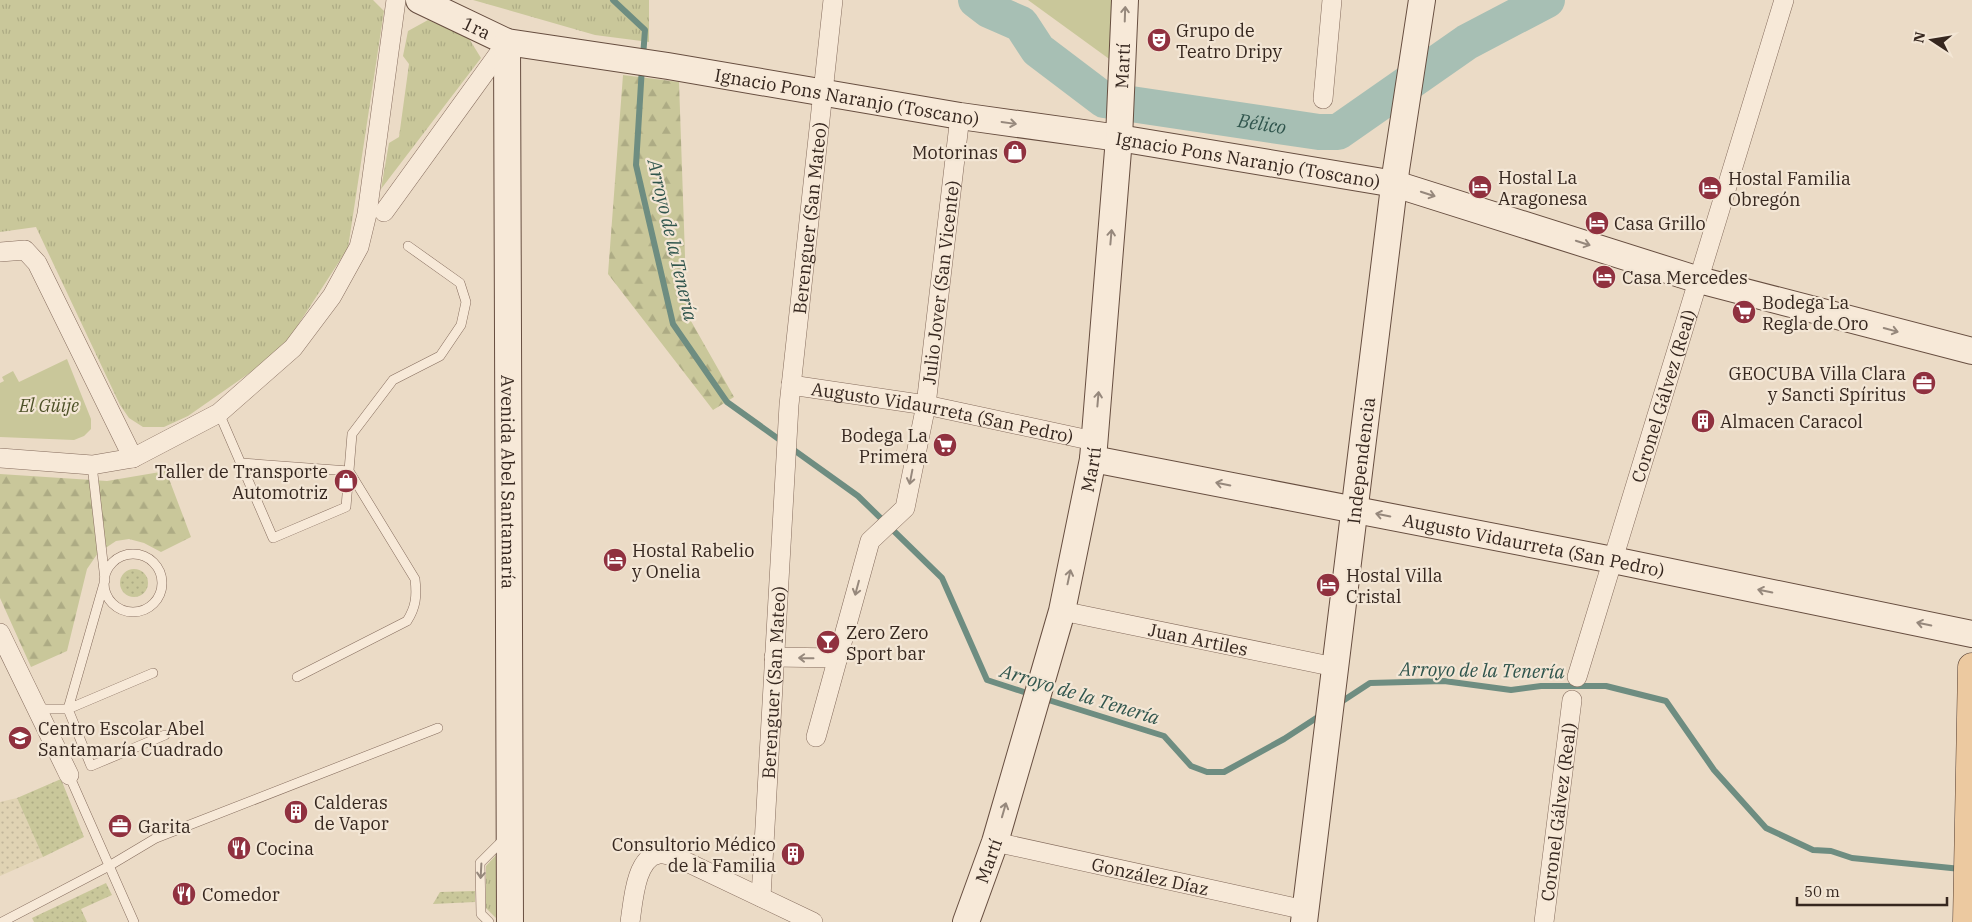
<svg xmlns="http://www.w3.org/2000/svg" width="1972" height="922" viewBox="0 0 1972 922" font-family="'IBM Plex Serif',serif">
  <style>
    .farmland { fill: url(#farmland-dots) }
    .grass { fill: url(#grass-tufts) }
    .forest { fill: url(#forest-firs) }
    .park { fill: #c9c79a }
    .garden { fill: url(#garden-dots) }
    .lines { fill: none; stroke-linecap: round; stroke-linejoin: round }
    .stream { stroke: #6e8d81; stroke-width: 6 }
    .river { stroke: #a7bfb4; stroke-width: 36 }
    .lane-casing { stroke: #856c5d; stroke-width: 10 }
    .street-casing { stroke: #856c5d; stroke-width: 20 }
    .secondary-casing { stroke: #674e40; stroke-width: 28 }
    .primary-casing { stroke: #533c30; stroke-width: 29 }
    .lane { stroke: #f7e9d8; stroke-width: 9 }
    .street { stroke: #f7e9d8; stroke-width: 19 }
    .secondary { stroke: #f7e9d8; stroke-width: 26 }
    .primary { stroke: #ecc9a0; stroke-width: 28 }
    .oneway { stroke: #96887c }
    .labels { text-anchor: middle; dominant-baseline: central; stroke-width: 4.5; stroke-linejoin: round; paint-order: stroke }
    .street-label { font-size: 18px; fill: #36271f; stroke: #f3e6d5 }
    .poi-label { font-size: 18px; fill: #36271f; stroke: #f3e6d5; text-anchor: start }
    .park-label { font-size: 18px; font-style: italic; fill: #4d5127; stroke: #f3e6d5 }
    .water-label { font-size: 19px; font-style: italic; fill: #30554d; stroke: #f3e6d5 }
  </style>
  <defs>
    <pattern id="farmland-dots" width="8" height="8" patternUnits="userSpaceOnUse" patternTransform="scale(1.25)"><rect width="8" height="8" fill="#e0d3b3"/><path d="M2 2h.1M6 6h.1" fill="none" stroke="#c1b59a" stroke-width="1.8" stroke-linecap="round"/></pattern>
    <pattern id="grass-tufts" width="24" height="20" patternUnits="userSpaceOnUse" patternTransform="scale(1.25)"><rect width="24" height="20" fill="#c9c79a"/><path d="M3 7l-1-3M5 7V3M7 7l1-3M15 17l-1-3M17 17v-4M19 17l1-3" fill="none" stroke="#adab84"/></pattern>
    <pattern id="forest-firs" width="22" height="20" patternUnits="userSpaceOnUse" patternTransform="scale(1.25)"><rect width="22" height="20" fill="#c9c79a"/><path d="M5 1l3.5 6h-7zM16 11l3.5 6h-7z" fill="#adab84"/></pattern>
    <pattern id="garden-dots" width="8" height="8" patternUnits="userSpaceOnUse" patternTransform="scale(1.25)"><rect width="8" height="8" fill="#c9c79a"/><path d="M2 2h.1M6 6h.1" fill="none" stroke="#adab84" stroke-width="1.8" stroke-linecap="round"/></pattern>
  </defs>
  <rect width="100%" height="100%" fill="#ebdbc6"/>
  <path class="farmland" d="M17 798 43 857 0 876V802Z"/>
  <path class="grass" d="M0 0H373L384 11 348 248 281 351 188 416 164 427H143L129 418 120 405 36 227 0 232Z
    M473 0H649V42L595 35Z
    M428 20 468 37 481 58 381 189 389 143 399 137 409 64 403 56 408 31Z
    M497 854V919L486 908V866Z"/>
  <path class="forest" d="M623 75 679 82 687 314 734 397 713 410 608 274Z
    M166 471 191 537 161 552 144 543 129 539 116 541 98 553 87 569 67 651 31 667 0 598V474L107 481Z"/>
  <path class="park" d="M1028 0H1114L1112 61Z
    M67 359 91 419V429L84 436 74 440 0 437V383L4 381 2 377 13 371 19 382Z"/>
  <path class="garden" d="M120 583a14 14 0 1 1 28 0a14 14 0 1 1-28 0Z
    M61 779 84 837 43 857 17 798Z
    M106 883 112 895 81 909 87 922H34L32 918Z
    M475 891V902L433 904 440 892Z"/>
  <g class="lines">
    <path class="stream" d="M613 0 645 30 643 57
      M642 67 636 165 673 324 727 402 858 496 942 578 987 680 1033 695
      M1042 698 1164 736 1191 766 1207 772H1224L1284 739 1321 715
      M1338 704 1370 683 1444 681 1511 690 1541 686H1606L1666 701 1714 770 1766 828 1813 850 1831 851 1852 858 1961 869"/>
    <path class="river" id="s1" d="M976 0 989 10 1021 24 1038 50 1104 100 1319 132H1338L1467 42 1547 0"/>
    <g class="lane-casing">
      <path id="lane" d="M219 413 273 538 346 507 352 434 393 380 440 356 461 325 466 302 460 283 408 246
        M241 463 349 471 415 579C417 596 416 607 407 621L297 677
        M104 583a29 29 0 1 1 58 0a29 29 0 1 1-58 0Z
        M153 673 68 709 91 766 165 735
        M38 709H68L105 580 92 465
        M69 775 134 922
        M2 922 109 866 156 838 438 728
        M489 922 481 914 480 863 504 839"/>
    </g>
    <g class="street-casing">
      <g id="street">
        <path d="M1323 99 1332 0"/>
        <path d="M384 212 507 42"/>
        <path d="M0 252 25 250 37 263 133 458"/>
        <path id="s2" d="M791 385 926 405 1094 441"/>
        <path d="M0 458 92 465 133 458 219 413 293 348 332 296 359 247 367 214 396 0"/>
        <path id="s3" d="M1062 611 1335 667"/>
        <path d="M0 633 69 775"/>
        <path d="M774 657 838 658"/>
        <path id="s4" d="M1577 677 1784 0"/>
        <path id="s5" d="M816 737 870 541 905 508 926 405 960 116"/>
        <path id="s6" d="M995 842 1305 910"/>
        <path id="s7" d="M761 897 789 405 833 0"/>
        <path d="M630 922C633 904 635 857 659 854 663 853 670 856 674 856L813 922"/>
        <path id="s8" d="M1544 922 1572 700"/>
      </g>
    </g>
    <g class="secondary-casing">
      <g id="secondary">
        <path id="s9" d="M419 0 507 42 668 66 960 116 1119 138 1395 184 1699 280 1972 351"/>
        <path id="s10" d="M507 42 510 922"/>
        <path id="s11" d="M1093 459 1613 560 1972 634"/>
        <path id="s12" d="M966 922 995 842 1062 611 1093 459 1119 138 1125 0"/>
        <path id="s13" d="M1304 922 1396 170 1422 0"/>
      </g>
    </g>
    <g class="primary-casing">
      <path id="primary" d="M1967 922 1972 667"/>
    </g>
    <use href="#lane" class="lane"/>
    <use href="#street" class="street"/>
    <use href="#secondary" class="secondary"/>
    <use href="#primary" class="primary"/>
  </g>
  <defs><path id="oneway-shaft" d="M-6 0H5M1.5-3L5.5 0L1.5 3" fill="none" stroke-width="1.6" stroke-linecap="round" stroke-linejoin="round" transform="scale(1.25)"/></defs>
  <g class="oneway">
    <use href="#oneway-shaft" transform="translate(1125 14) rotate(-88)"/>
    <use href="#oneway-shaft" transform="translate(1009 123) rotate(8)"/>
    <use href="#oneway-shaft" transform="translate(1428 194) rotate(18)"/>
    <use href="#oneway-shaft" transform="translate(1111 237) rotate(-85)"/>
    <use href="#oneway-shaft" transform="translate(1583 243) rotate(18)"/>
    <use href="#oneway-shaft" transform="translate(1891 330) rotate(15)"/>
    <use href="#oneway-shaft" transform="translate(1098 399) rotate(-85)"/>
    <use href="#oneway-shaft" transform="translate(911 477) rotate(101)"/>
    <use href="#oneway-shaft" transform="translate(1223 484) rotate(-169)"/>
    <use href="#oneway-shaft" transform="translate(1383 515) rotate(-169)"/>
    <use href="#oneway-shaft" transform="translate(1069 577) rotate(-78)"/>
    <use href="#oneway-shaft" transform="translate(857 588) rotate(105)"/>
    <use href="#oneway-shaft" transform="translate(1765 591) rotate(-168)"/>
    <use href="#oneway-shaft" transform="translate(1924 624) rotate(-168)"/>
    <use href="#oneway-shaft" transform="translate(806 658) rotate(-179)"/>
    <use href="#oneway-shaft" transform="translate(1004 810) rotate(-74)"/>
    <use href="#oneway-shaft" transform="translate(481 871) rotate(93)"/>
  </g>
  <defs>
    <g id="theatre-disc" transform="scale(1.25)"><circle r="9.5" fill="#90313f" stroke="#f3e6d5"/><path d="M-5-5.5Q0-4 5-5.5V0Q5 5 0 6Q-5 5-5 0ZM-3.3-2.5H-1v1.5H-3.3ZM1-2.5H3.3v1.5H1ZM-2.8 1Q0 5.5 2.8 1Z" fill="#fff"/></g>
    <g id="shop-disc" transform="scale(1.25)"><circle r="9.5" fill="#90313f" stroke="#f3e6d5"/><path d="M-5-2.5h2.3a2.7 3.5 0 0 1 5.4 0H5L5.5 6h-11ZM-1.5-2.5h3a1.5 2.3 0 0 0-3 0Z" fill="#fff"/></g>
    <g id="hotel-disc" transform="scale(1.25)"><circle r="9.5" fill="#90313f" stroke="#f3e6d5"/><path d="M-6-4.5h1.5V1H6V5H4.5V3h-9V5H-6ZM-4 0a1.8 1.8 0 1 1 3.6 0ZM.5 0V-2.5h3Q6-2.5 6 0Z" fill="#fff"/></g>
    <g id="supermarket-disc" transform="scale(1.25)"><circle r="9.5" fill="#90313f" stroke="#f3e6d5"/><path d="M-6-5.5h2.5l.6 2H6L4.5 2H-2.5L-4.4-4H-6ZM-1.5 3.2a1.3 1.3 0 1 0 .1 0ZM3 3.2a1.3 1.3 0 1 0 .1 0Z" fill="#fff"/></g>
    <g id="office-disc" transform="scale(1.25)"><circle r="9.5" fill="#90313f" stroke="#f3e6d5"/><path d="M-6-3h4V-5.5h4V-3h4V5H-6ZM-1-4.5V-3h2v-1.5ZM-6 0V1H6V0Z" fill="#fff"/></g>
    <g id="building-disc" transform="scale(1.25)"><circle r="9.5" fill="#90313f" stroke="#f3e6d5"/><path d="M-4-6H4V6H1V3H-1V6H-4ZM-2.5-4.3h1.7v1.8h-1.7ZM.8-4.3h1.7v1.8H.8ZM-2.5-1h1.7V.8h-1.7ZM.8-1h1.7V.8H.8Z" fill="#fff"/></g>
    <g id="bar-disc" transform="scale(1.25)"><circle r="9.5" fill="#90313f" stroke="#f3e6d5"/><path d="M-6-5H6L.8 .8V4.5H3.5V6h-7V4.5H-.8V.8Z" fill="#fff"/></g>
    <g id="school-disc" transform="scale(1.25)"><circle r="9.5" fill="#90313f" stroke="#f3e6d5"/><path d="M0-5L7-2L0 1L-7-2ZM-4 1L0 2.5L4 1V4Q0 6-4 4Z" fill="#fff"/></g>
    <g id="restaurant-disc" transform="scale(1.25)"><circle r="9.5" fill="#90313f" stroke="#f3e6d5"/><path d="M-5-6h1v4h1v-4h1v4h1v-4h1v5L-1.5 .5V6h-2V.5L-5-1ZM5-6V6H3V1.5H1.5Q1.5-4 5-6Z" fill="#fff"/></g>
  </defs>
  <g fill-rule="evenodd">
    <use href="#theatre-disc" x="1159" y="40"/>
    <use href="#shop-disc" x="1015" y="152"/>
    <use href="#hotel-disc" x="1480" y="187"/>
    <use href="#hotel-disc" x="1710" y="188"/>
    <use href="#hotel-disc" x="1597" y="223"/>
    <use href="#hotel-disc" x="1604" y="277"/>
    <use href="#supermarket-disc" x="1744" y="312"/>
    <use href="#office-disc" x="1924" y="383"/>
    <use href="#building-disc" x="1703" y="421"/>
    <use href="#supermarket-disc" x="945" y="445"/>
    <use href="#shop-disc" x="346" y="481"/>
    <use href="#hotel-disc" x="615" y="560"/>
    <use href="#hotel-disc" x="1328" y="585"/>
    <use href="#bar-disc" x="828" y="642"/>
    <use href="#school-disc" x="20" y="738"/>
    <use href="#building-disc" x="296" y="812"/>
    <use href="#office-disc" x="120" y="826"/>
    <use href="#restaurant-disc" x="239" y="848"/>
    <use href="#building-disc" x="793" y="854"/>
    <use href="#restaurant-disc" x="184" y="894"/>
  </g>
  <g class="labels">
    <g class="street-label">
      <text stroke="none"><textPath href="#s9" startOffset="64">1ra</textPath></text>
      <text stroke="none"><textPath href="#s12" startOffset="875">Martí</textPath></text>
      <text stroke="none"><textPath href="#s9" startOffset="442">Ignacio Pons Naranjo (Toscano)</textPath></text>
      <text stroke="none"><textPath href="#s9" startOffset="848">Ignacio Pons Naranjo (Toscano)</textPath></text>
      <text stroke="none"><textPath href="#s7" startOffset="681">Berenguer (San Mateo)</textPath></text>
      <text stroke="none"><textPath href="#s5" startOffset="480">Julio Jover (San Vicente)</textPath></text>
      <text stroke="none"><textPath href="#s4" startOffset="294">Coronel Gálvez (Real)</textPath></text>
      <text stroke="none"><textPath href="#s2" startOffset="154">Augusto Vidaurreta (San Pedro)</textPath></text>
      <text stroke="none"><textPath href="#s13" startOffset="465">Independencia</textPath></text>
      <text stroke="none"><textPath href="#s12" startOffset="470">Martí</textPath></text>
      <text stroke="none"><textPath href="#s10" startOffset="440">Avenida Abel Santamaría</textPath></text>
      <text stroke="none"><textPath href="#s11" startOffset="449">Augusto Vidaurreta (San Pedro)</textPath></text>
      <text stroke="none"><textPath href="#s3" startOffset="139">Juan Artiles</textPath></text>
      <text stroke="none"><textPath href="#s7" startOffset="215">Berenguer (San Mateo)</textPath></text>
      <text stroke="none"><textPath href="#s8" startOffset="111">Coronel Gálvez (Real)</textPath></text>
      <text stroke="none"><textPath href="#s12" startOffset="65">Martí</textPath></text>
      <text stroke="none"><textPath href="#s6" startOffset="159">González Díaz</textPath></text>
    </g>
    <g class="poi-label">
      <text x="1176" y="30">Grupo de<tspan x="1176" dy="21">Teatro Dripy</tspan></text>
      <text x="998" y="152" text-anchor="end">Motorinas</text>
      <text x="1498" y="177">Hostal La<tspan x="1498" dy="21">Aragonesa</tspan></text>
      <text x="1728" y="178">Hostal Familia<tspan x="1728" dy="21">Obregón</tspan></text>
      <text x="1614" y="223">Casa Grillo</text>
      <text x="1622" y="277">Casa Mercedes</text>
      <text x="1762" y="302">Bodega La<tspan x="1762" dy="21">Regla de Oro</tspan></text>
      <text x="1906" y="373" text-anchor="end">GEOCUBA Villa Clara<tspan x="1906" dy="21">y Sancti Spíritus</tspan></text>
      <text x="1720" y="421">Almacen Caracol</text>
      <text x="928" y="435" text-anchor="end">Bodega La<tspan x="928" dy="21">Primera</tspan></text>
      <text x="328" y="471" text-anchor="end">Taller de Transporte<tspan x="328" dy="21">Automotriz</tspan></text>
      <text x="632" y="550">Hostal Rabelio<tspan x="632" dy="21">y Onelia</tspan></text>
      <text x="1346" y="575">Hostal Villa<tspan x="1346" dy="21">Cristal</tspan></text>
      <text x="846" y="632">Zero Zero<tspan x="846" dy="21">Sport bar</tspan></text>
      <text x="38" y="728">Centro Escolar Abel<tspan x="38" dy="21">Santamaría Cuadrado</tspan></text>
      <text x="314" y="802">Calderas<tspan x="314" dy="21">de Vapor</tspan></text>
      <text x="138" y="826">Garita</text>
      <text x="776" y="844" text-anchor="end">Consultorio Médico<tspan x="776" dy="21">de la Familia</tspan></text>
      <text x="256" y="848">Cocina</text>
      <text x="202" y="894">Comedor</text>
    </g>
    <g class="park-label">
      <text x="49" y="405">El Güije</text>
    </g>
    <g class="water-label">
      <text stroke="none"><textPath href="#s1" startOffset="325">Bélico</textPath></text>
      <text transform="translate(673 240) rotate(77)">Arroyo de la Tenería</text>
      <text transform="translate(1482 670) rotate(1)">Arroyo de la Tenería</text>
      <text transform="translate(1080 694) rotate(17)">Arroyo de la Tenería</text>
    </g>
  </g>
  <g transform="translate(1932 40) rotate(282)" stroke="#f3e6d5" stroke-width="4" paint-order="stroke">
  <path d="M0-4L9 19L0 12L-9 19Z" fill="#36271f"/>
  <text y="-8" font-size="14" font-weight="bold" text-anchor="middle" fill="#36271f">N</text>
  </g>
  <path d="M1797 897v8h150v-8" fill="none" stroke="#36271f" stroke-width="2.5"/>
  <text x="1804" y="897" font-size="15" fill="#36271f" stroke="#f3e6d5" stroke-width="4" paint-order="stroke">50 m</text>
</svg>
